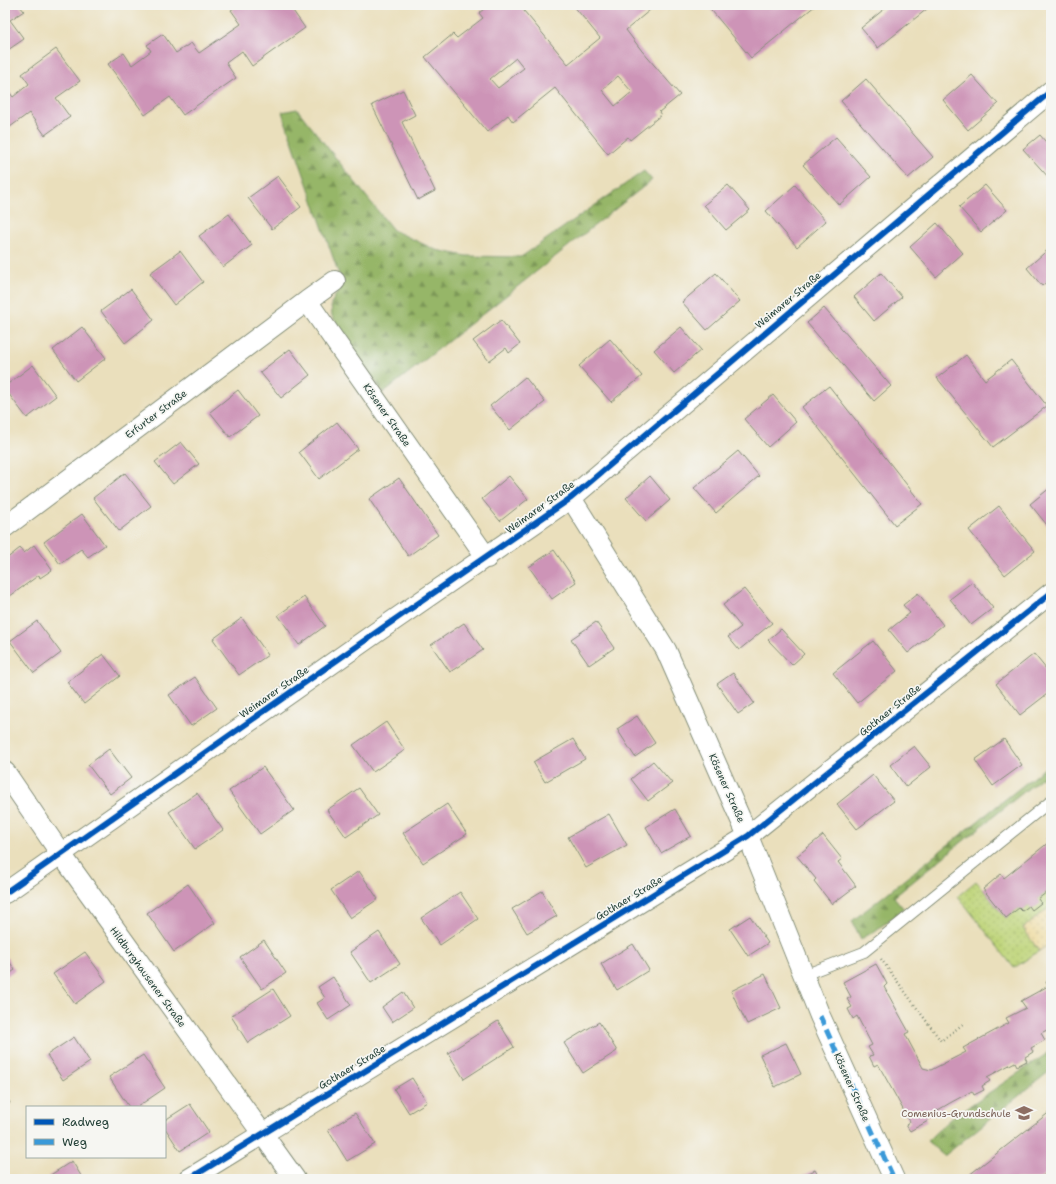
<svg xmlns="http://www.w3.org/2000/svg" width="1056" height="1184" viewBox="0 0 1056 1184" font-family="'Shantell Sans',sans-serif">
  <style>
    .grass { fill: url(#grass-dots); stroke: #6e8856 }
    .forest { fill: url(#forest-firs); stroke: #5a7a4e }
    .sand { fill: url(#sand-dots); stroke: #868c69 }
    .building { fill: #cd94b7; fill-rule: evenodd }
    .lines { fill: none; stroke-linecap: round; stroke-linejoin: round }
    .lane-casing { stroke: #848e78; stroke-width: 12 }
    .street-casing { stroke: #848e78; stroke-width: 22 }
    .path { stroke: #848e78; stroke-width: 2.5; stroke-dasharray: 1 3; stroke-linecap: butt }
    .lane { stroke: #fff; stroke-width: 10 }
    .street { stroke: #fff; stroke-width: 20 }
    .quiet { stroke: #3a99d8; stroke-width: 5; stroke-dasharray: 10 5; stroke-linecap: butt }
    .cycleway-casing { stroke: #f6f6f2; stroke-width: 8 }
    .cycleway { stroke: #0057b8; stroke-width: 6 }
    .labels { text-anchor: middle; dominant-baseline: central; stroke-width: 3.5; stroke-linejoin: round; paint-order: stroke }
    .street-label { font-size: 10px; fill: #1f3d34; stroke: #f6f6f2 }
    .education-label { font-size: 10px; fill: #785e54; stroke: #f6f6f2; text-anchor: end }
  </style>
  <defs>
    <pattern id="grass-dots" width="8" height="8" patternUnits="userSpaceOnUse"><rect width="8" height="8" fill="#bed478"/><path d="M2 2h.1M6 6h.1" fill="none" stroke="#a3b768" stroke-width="1.8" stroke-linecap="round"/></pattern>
    <pattern id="forest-firs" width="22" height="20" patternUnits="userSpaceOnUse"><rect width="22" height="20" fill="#96b668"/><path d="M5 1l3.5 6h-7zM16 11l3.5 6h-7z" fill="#7a9556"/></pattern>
    <pattern id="sand-dots" width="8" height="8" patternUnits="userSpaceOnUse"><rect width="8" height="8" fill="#eeda9e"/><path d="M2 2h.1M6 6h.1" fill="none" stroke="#ccbc89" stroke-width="1.8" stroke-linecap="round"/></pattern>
  </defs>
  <rect width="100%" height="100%" fill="#f6f6f2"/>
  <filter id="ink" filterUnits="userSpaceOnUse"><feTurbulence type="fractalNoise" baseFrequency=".025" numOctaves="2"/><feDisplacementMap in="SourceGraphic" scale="8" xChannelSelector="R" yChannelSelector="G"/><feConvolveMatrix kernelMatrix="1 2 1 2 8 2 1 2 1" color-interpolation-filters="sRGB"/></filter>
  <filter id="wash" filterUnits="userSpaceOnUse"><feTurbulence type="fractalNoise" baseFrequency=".012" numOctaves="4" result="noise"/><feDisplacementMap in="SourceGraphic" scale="16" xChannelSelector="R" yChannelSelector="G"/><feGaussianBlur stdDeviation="0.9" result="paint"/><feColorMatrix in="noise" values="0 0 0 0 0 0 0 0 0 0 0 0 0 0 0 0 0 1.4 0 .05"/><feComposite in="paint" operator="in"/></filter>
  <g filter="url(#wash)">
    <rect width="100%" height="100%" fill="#eadfbc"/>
    <path class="grass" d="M976 881 1006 918 1019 908 1022 911 1051 889V906L1023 928 1039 951 1014 968 958 896Z"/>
    <path class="forest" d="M297 109 393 230 436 250 466 256 521 257 644 171 652 180 383 393 332 316 331 304 342 283 282 112Z
      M1051 763V770L894 897 904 909 875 931 861 939 852 921Z
      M1051 1051V1070L944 1156 927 1141 950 1119Z"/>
    <path class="sand" d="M1051 906V943L1039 951 1023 928Z"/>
    <g id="blocks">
      <path class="building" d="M5 5H19L24 11 10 20 24 39 5 52Z
        M238 5H289L305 28 252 66 242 51 226 63 236 78 183 115 170 97 145 115 108 64 124 53 132 65 151 51 147 45 163 34 176 53 191 43 199 53 241 24 231 10Z
        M489 5H519L568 64 600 38 573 5H656L626 30 642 51 680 95 659 112 661 115 630 140 628 137 608 154 555 88 513 122 508 115 487 132 425 57 453 34 457 38 483 18 479 13ZM516 58 524 68 498 88 490 79ZM618 76 632 92 615 106 602 90Z
        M707 5H816L751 58Z
        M889 5H932L878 48 861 28Z
        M56 49 80 81 56 98 70 117 45 135 29 113 10 127 5 121V91L7 89 13 97 29 84 22 74Z
        M972 75 998 104 968 130 943 100Z
        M866 79 933 157 908 178 841 101Z
        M403 90 415 115 402 122 435 191 418 200 372 105Z
        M1040 135 1051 148 1050 179 1023 149Z
        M836 137 871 177 839 205 803 165Z
        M278 176 301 207 272 229 248 198Z
        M728 185 750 210 726 230 704 205Z
        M795 185 826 221 797 247 766 211Z
        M985 185 1007 210 981 232 959 207Z
        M229 214 252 245 223 267 199 236Z
        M937 223 963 253 936 277 910 247Z
        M1051 247V278L1042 286 1027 268Z
        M180 251 203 282 174 305 150 273Z
        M716 273 740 301 707 330 682 302Z
        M881 273 902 297 874 321 854 297Z
        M131 289 154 320 125 343 101 311Z
        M824 308 891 386 874 401 807 323Z
        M501 320 520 344 509 353 506 348 489 361 473 341Z
        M82 327 106 358 76 381 53 350Z
        M681 327 701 350 674 373 654 350Z
        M610 339 642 376 611 402 579 366Z
        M290 349 310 375 281 398 260 372Z
        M966 355 985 380 1011 360 1047 406 993 447 937 378Z
        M33 365 56 396 27 418 5 389V386Z
        M525 377 545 402 510 430 490 406Z
        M829 386 922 504 895 525 802 407Z
        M238 390 258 416 230 437 210 412Z
        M773 395 796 422 768 447 744 419Z
        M337 422 358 449 319 479 299 452Z
        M181 442 199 464 173 484 155 462Z
        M738 451 759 476 716 513 694 488Z
        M125 473 151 506 119 531 93 498Z
        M509 476 528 499 500 521 482 499Z
        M650 476 670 500 646 521 626 498Z
        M399 478 438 535 408 556 369 499Z
        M1051 487V530L1030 504Z
        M999 506 1035 551 1005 575 969 530Z
        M82 514 105 545 88 557 81 549 60 564 44 542Z
        M34 545 52 570 40 578 39 575 6 599 5 560 20 548 24 553Z
        M554 550 576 582 552 599 529 567Z
        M972 582 993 608 971 625 950 599Z
        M744 589 772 623 739 650 728 637 741 627 723 605Z
        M918 593 943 625 908 653 889 630 910 613 903 605Z
        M304 597 325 626 299 645 278 615Z
        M242 618 268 655 239 675 213 639Z
        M37 621 61 653 34 673 10 641Z
        M596 622 614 648 589 665 571 639Z
        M464 623 483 650 450 672 431 645Z
        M781 629 804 654 792 665 768 640Z
        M873 641 897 671 857 703 833 673Z
        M103 654 120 676 84 704 67 682Z
        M1034 654 1051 675V691L1020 715 996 684Z
        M733 673 754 703 738 714 717 684Z
        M195 677 217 708 191 726 169 695Z
        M637 716 655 743 635 757 617 729Z
        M386 722 405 750 373 772 353 745Z
        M573 739 585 759 545 782 533 762Z
        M1004 739 1022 765 993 786 975 760Z
        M914 746 931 767 906 787 890 765Z
        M109 749 131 778 110 794 88 765Z
        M653 761 672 783 648 801 631 779Z
        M263 767 294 810 260 834 229 791Z
        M873 775 894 801 857 829 837 804Z
        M359 788 378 815 346 837 327 810Z
        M197 793 223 830 195 849 169 812Z
        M447 804 467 834 423 863 403 833Z
        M675 809 691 836 661 853 646 827Z
        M609 814 627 845 586 868 568 837Z
        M1051 834V889L1038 899 1041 903 1032 910 1029 906 1022 911 1019 908 1006 918 983 889 1001 874 1004 878 1049 842 1047 838Z
        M823 835 842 859 838 862 856 886 832 904 814 881 816 879 797 856Z
        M359 871 378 899 350 918 331 890Z
        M188 884 215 923 174 952 147 913Z
        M542 891 557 916 527 933 512 909Z
        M460 892 478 919 440 945 421 918Z
        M750 916 768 943 748 956 730 929Z
        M379 932 400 964 371 983 350 952Z
        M264 940 286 973 262 989 240 957Z
        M633 944 649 970 617 990 601 964Z
        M85 952 106 981 75 1004 53 974Z
        M5 955 15 970 5 977Z
        M876 964 887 984 884 987 909 1032 905 1034 923 1068 931 1070 966 1052 963 1048 1009 1023 1006 1018 1026 1008 1021 1001 1048 986 1046 982 1051 979V1028L1041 1033 1045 1040 1031 1048 1033 1052 1025 1057 1027 1061 1017 1066 1015 1062 987 1077 990 1081 982 1086 984 1090 974 1095 972 1091 950 1103 926 1117 928 1121 910 1131 906 1125 910 1122 878 1064 874 1066 869 1056 873 1055 868 1047 872 1045 857 1016 853 1019 848 1009 852 1007 847 999 851 997 843 982Z
        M765 974 781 1008 747 1024 731 991Z
        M333 977 351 1005 328 1020 317 1003 325 998 318 987Z
        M273 989 290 1016 248 1043 231 1016Z
        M403 992 413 1008 392 1022 382 1007Z
        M498 1021 514 1047 464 1079 448 1053Z
        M599 1022 617 1051 583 1073 564 1043Z
        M74 1037 90 1062 63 1080 47 1055Z
        M786 1043 801 1074 775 1087 760 1055Z
        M143 1055 165 1088 137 1107H129L109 1077Z
        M412 1078 427 1102 409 1113 394 1089Z
        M5 1094 10 1103 5 1106Z
        M190 1104 209 1132 180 1151 165 1128V1120Z
        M1051 1111V1170L1039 1179H964Z
        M355 1113 375 1144 347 1161 328 1130Z
        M72 1161 83 1179H51L49 1176Z
        M815 1170 820 1179H796Z"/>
    </g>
  </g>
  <g filter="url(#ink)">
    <use href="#blocks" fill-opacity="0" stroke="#848e78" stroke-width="1"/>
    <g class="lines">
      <g class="lane-casing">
        <path id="lane" d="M804 975 864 952 1051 801"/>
      </g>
      <g class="street-casing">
        <path id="street" d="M335 281 307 301 487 558
          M571 498 666 650 748 836 820 1016 894 1179
          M5 527 307 301
          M5 772 61 854 295 1179
          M5 893 384 627 571 498 1051 91
          M189 1179 748 836 1051 593"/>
      </g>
      <path class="path" d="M881 959 941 1041 963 1024"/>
      <use href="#lane" class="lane"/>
      <use href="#street" class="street"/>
      <path class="quiet" d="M820 1016 894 1179"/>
      <g class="cycleway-casing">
        <path id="cycleway" d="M5 893 384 627 571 498 1051 91
          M189 1179 748 836 1051 593"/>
      </g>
      <use href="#cycleway" class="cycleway"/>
    </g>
  </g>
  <defs>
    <g id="school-bare" transform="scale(1.38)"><path d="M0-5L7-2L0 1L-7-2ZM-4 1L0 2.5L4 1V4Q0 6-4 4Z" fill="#8d6e63" stroke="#f6f6f2" stroke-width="2.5" paint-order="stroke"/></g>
  </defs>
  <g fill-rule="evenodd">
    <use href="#school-bare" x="1024" y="1113"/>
  </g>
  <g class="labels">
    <g class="street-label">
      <text transform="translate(788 300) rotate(-40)">Weimarer Straße</text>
      <text transform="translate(156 414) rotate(-37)">Erfurter Straße</text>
      <text transform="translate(387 415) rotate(55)">Kösener Straße</text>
      <text transform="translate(540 507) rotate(-36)">Weimarer Straße</text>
      <text transform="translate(274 692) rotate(-35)">Weimarer Straße</text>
      <text transform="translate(890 710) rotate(-39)">Gothaer Straße</text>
      <text transform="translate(727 788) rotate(66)">Kösener Straße</text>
      <text transform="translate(629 898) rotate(-31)">Gothaer Straße</text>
      <text transform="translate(148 977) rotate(54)">Hildburghausener Straße</text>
      <text transform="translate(352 1067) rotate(-31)">Gothaer Straße</text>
      <text transform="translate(852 1087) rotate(66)">Kösener Straße</text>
    </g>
    <g class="education-label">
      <text x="1011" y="1113">Comenius-Grundschule</text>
    </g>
  </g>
  <rect width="1056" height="1184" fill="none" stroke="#f6f6f2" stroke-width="20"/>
  <rect x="26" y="1106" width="140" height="52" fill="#f6f6f2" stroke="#a0aca6"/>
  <rect x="34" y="1119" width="20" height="6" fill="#0057b8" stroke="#a0aca6"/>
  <text x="62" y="1126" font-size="12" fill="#1f3d34">Radweg</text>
  <rect x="34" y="1139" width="20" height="6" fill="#3a99d8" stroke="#a0aca6"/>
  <text x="62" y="1146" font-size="12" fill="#1f3d34">Weg</text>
</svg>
